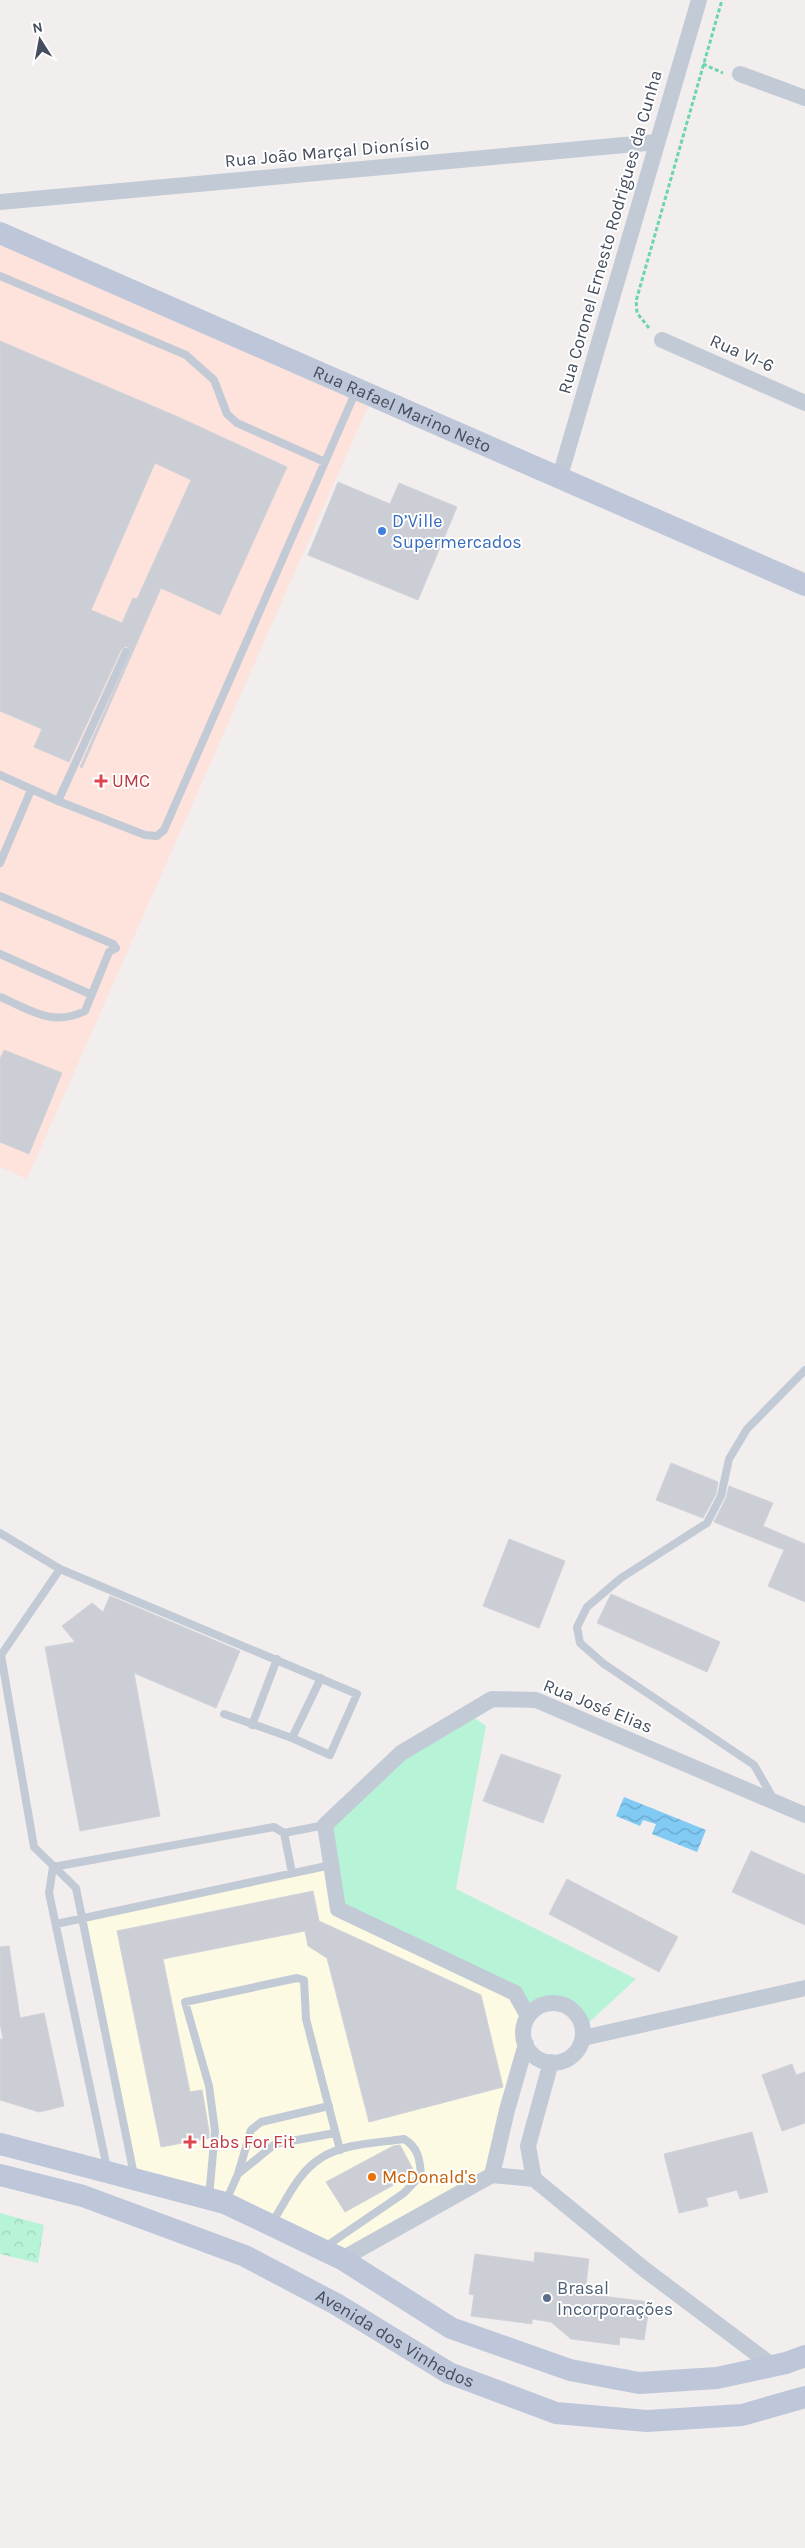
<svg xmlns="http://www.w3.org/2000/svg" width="805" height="2548" viewBox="0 0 805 2548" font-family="Karla,sans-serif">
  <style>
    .commercial { fill: #fdfae4 }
    .medical { fill: #fde3db }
    .park { fill: url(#park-crowns) }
    .garden { fill: #b7f3d7 }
    .water { fill: url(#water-waves) }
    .building { fill: #ccced6; stroke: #d1d2da; fill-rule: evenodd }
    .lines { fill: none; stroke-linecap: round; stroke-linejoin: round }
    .path { stroke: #6cd4b0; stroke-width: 3; stroke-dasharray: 4 2.5; stroke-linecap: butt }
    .lane { stroke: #c2cad6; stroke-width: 8 }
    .street { stroke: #c2cad6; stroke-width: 16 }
    .secondary { stroke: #bec7d9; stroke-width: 22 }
    .shop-dot { fill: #3f7fe0; stroke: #fff; stroke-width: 2 }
    .health-dot { fill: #e0444e; stroke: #fff; stroke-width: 2 }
    .food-dot { fill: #e8710a; stroke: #fff; stroke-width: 2 }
    .service-dot { fill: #5c6f8a; stroke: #fff; stroke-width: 2 }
    .labels { text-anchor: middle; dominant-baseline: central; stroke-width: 4; stroke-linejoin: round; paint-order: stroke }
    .street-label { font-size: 18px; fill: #444d5d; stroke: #fff }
    .shop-label { font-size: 18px; fill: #366cbe; stroke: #fff; text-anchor: start }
    .health-label { font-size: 18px; fill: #be3a42; stroke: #fff; text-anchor: start }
    .food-label { font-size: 18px; fill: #c56008; stroke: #fff; text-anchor: start }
    .service-label { font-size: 18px; fill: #4e5e75; stroke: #fff; text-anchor: start }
  </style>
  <defs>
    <pattern id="park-crowns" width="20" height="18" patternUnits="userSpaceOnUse" patternTransform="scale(1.25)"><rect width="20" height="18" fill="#b7f3d7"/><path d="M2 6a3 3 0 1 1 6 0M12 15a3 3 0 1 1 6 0" fill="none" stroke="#9fd2bb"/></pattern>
    <pattern id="water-waves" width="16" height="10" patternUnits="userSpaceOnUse" patternTransform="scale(1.25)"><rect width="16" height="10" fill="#80caf4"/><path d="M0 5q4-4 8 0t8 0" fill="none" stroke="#6aa6c9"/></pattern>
  </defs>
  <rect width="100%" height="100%" fill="#f1eeed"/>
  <path class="commercial" d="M331 1865 515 1993 528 2016 524 2034 526 2044 492 2175 342 2259 135 2179 82 1918Z"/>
  <path class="medical" d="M0 233 373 395 27 1179 0 1167Z"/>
  <path class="park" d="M0 2213 44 2225 38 2263 0 2254Z"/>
  <path class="garden" d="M469 1714 486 1726 456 1889 636 1979 583 2028C573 2000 548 1995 528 2016L515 1993 338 1909 325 1825 401 1753Z"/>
  <path class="water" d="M624 1797 706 1830 697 1852 652 1834 656 1824 643 1820 640 1826 616 1816Z"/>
  <path class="building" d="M0 341 176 416 287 467 220 615 161 588 82 768 80 767 131 651 126 646 121 650 69 762 34 747 42 729 0 711ZM155 463 191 480 137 599 133 598 122 623 91 610Z
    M338 482 390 504 399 483 457 507 418 600 308 555Z
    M4 1050 62 1073 29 1154 0 1142V1059Z
    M671 1463 718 1482 716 1494 703 1518 656 1500Z
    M729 1486 773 1503 763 1526 805 1544V1602L768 1586 784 1550 714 1522 726 1498Z
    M509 1539 565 1561 539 1628 483 1606Z
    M611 1594 720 1642 707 1672 597 1623Z
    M110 1596 240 1651 216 1708 134 1673 160 1816 80 1831 45 1647 75 1642 62 1626 92 1603 103 1612Z
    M501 1754 561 1775 543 1823 483 1801Z
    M751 1851 805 1875V1925L732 1892Z
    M567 1879 678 1937 659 1972 549 1914Z
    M313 1891 319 1921 481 1995 503 2087 369 2122 327 1958 308 1946 305 1931 163 1959 190 2092 202 2090 209 2131V2138L161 2147 117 1931Z
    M9 1946 20 2018 44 2013 64 2106 39 2112 0 2100V2039H3L0 2023V1947Z
    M792 2064 796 2075 805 2072V2123L782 2131 762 2075Z
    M752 2132 768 2192 740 2199 737 2190 706 2198 708 2206 679 2213 664 2154Z
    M400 2145 415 2173 345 2212 326 2182 393 2146Z
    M535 2252 589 2259 585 2294 650 2302 644 2340 620 2337 619 2345 571 2339 551 2322 532 2319V2324L471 2316 474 2295 469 2294 475 2254 534 2262Z"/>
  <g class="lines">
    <path class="path" d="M703 64 723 73
      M649 328 637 313 636 301 722 0"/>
    <path class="lane" d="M0 276 186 355 214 380 227 414 237 423 325 462
      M0 775 58 801 145 835 157 836 164 830 356 391
      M58 801 126 652
      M0 863 31 790
      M0 896 113 944 116 948 109 952 85 1011C52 1027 31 1010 0 997
      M0 954 90 994
      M0 1533 60 1569
      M252 1725 277 1659
      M292 1738 321 1678
      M773 1798 754 1765 604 1664 580 1643 577 1627 587 1607 621 1578 707 1523 721 1496 729 1459 747 1429 805 1370
      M284 1833 325 1825
      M53 1867 49 1893 107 2168
      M53 1867 274 1827 284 1833 292 1873
      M56 1924 331 1865
      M238 2174 275 2144 335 2133
      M134 2175 76 1888 34 1847 1 1655 60 1569 357 1694 330 1755 292 1738 224 1714
      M209 2197 215 2131 209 2086 185 2002 297 1978 304 1980 306 2019 340 2150
      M226 2201 238 2174 251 2130 261 2122 329 2106
      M272 2223C286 2201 298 2172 321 2158 344 2143 378 2143 404 2139 418 2147 420 2160 421 2175L404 2193 325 2247"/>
    <path class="street" d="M740 74 805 98
      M0 202 657 142
      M662 340 805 403
      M560 476 699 0
      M523 2033a30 30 0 1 1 60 0a30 30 0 1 1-60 0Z
      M528 2016 515 1993 338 1909 325 1825 401 1753 492 1699 536 1700 805 1815
      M583 2038 805 1988
      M492 2175 534 2179 644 2269 773 2366
      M492 2175 507 2110 526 2044
      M534 2179 528 2146 551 2062
      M342 2259 492 2175"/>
    <g class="secondary">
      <path id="s1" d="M0 233 805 585"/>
      <path d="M0 2144 225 2203 342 2259 451 2328 570 2370 639 2383 717 2378 786 2363 805 2356"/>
      <path id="s2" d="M0 2175 83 2196 245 2256 336 2304 449 2373 556 2413 647 2421 742 2415 805 2397"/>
    </g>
  </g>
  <circle class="shop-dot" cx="382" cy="531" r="5"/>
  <g class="health-dot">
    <path d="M98.5 773.5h5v5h5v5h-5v5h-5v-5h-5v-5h5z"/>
    <path d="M187.5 2134.5h5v5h5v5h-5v5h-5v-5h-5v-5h5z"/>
  </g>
  <circle class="food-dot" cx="372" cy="2177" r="5"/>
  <circle class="service-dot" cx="547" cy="2298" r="5"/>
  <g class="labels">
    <g class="street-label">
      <text transform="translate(327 152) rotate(-5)">Rua João Marçal Dionísio</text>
      <text transform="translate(610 232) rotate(-74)">Rua Coronel Ernesto Rodrigues da Cunha</text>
      <text transform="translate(742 353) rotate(24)">Rua VI-6</text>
      <text stroke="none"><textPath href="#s1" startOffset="439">Rua Rafael Marino Neto</textPath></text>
      <text transform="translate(598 1706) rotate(22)">Rua José Elias</text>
      <text stroke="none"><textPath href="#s2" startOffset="430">Avenida dos Vinhedos</textPath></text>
    </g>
    <g class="shop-label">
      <text x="392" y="521">D’Ville<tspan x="392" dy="21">Supermercados</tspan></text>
    </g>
    <g class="health-label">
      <text x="112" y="781">UMC</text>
      <text x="201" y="2142">Labs For Fit</text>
    </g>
    <g class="food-label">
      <text x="382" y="2177">McDonald's</text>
    </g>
    <g class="service-label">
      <text x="557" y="2288">Brasal<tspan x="557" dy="21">Incorporações</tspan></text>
    </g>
  </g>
  <g transform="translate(40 40) rotate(349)" stroke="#ffffff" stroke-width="4" paint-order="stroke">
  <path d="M0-4L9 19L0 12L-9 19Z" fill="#444d5d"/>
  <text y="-8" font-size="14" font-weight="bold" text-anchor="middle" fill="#444d5d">N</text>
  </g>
</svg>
